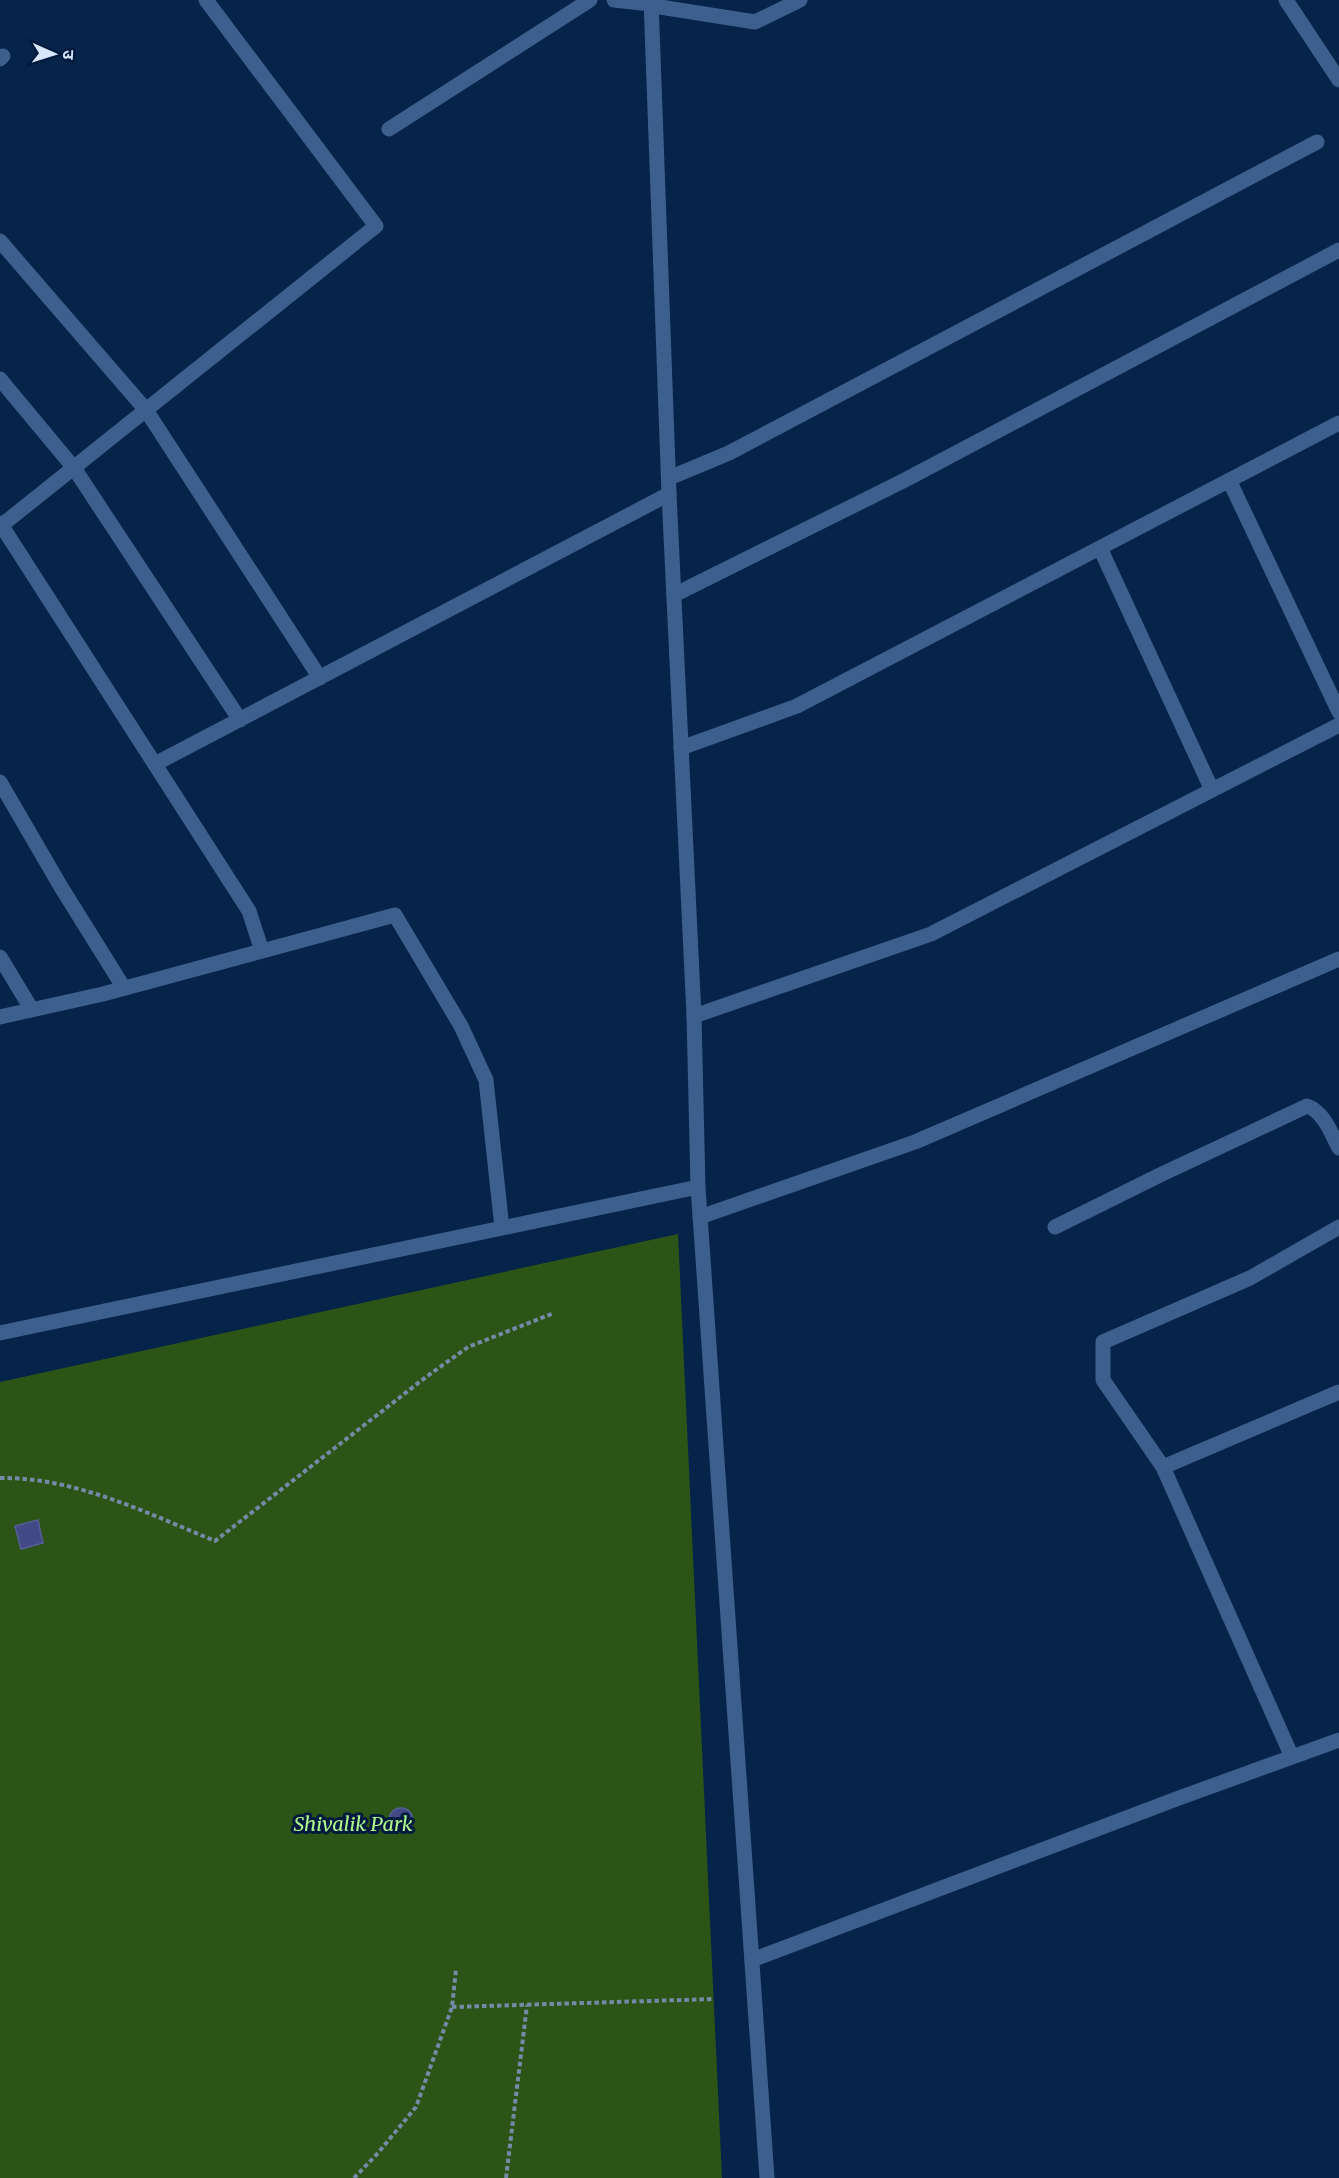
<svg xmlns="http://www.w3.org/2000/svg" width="1339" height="2178" viewBox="0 0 1339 2178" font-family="Merriweather,'Noto Sans Devanagari',serif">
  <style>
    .green { fill: #2c5416 }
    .building { fill: #424985; stroke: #555e9c; stroke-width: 1.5 }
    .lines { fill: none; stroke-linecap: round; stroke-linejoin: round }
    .path { stroke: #758aa6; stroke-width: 4; stroke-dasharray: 4.5 3; stroke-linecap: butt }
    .minor { stroke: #3c5f8d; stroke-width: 15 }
    .tertiary { stroke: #3c5f8d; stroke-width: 15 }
    .labels { text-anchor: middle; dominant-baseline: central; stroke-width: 6; stroke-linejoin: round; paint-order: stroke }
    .park-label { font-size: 20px; font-style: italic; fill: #aef98b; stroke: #00193e }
  </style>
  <rect width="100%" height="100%" fill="#062349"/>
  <path class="green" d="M678 1234 722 2178H0V1382Z"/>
  <path class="building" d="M38 1520 43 1543 21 1549 15 1526Z
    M389 1820a12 12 0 1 1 24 0a12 12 0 1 1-24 0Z"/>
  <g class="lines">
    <path class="path" d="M0 1478C75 1477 147 1513 215 1541L426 1377 468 1347 554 1313
      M452 2007 714 1999
      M354 2178 378 2153 416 2107 452 2007 456 1970
      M506 2178 527 2005"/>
    <path class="minor" d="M614 0 651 4 654 6 755 22 800 0
      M1286 0 1339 80
      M0 59 3 56
      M389 129 590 0
      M0 241 146 410 320 678
      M0 379 74 468 240 720
      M669 478 729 453 1317 142
      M1229 480 1339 712
      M0 523 249 911 262 951
      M2 525 376 226 206 0
      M1100 548 1212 790
      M674 595 905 480 1339 250
      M681 748 797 706 1339 423
      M155 764 669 494
      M0 782 61 887 124 988
      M0 957 32 1010
      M694 1016 931 934 1339 725
      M0 1017 103 994 395 915 461 1026 486 1080 502 1228
      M700 1217 915 1142 1339 959
      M1055 1227 1162 1174 1307 1106C1324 1112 1331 1133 1339 1148
      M0 1333 698 1187
      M1163 1467 1339 1392
      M1292 1757 1163 1467 1103 1380V1342L1250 1278 1339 1227
      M752 1960 1179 1798 1339 1740"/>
    <path class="tertiary" d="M651 0 669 494 694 1016 698 1187 767 2178"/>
  </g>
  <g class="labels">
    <g class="park-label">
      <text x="353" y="1823">Shivalik Park</text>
    </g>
  </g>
  <g transform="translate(54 54) rotate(93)" stroke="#00193e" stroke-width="4.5" paint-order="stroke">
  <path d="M0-4.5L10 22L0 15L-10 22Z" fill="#d8e6f9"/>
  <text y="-9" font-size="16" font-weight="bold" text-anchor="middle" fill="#d8e6f9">उ</text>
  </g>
</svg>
